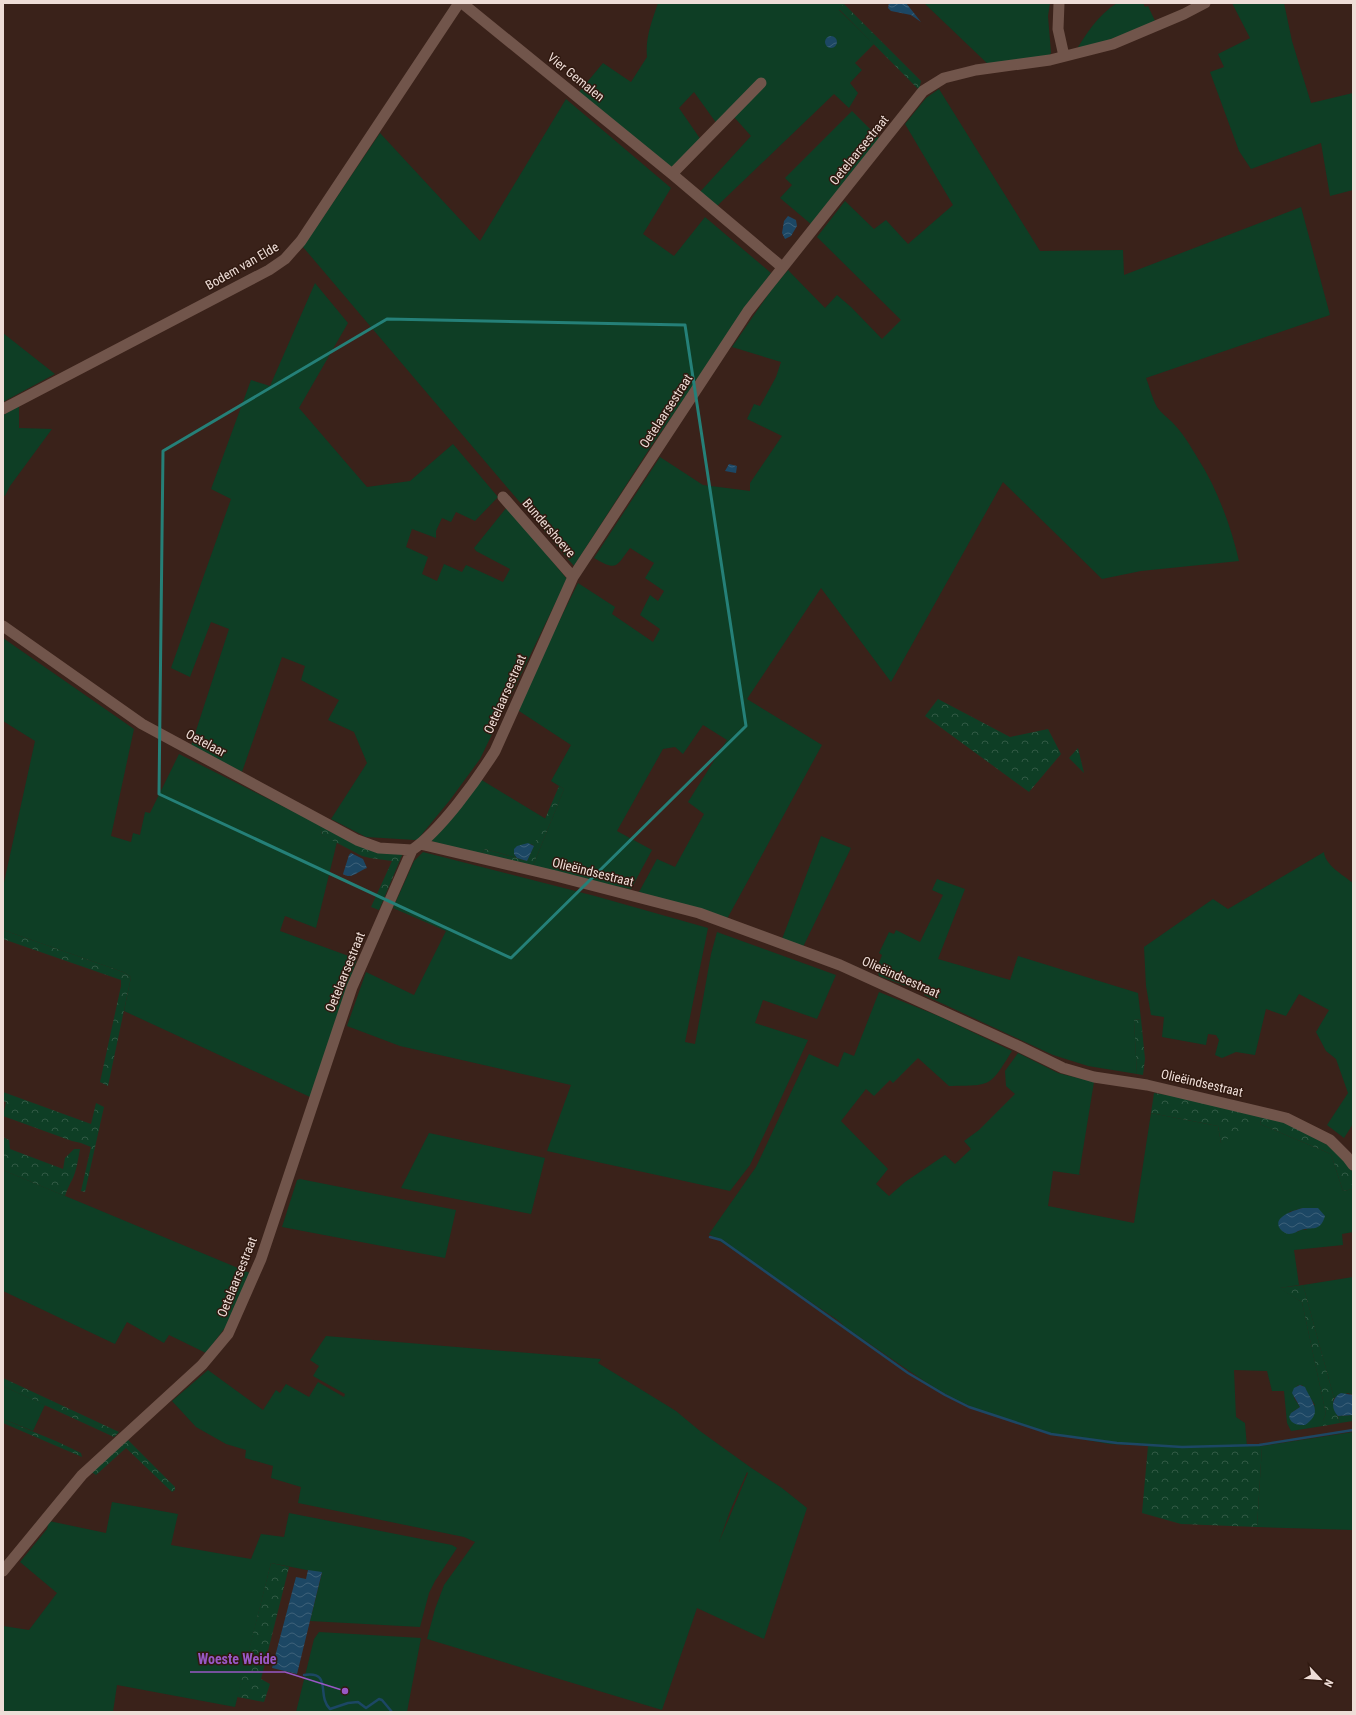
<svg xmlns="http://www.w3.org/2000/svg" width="1356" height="1715" viewBox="0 0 1356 1715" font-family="'Roboto Condensed',sans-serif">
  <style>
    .green { fill: #0e3e25; fill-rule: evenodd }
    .forest { fill: url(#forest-crowns) }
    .water { fill: url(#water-waves) }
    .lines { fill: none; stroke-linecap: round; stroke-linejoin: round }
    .stream { stroke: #1c4764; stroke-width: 2.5 }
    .minor { stroke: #71554b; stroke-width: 11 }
    .marked { fill: none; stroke: #258078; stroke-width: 3; stroke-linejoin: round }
    .labels { text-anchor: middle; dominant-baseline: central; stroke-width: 3; stroke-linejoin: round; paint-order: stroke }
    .street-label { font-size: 13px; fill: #eeddd7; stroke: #301910 }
    .leader { fill: none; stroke: #9858c5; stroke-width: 1.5 }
    .callout-dot { fill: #9858c5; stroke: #301910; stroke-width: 1.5 }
    .callout-label { font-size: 14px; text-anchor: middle; font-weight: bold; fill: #9858c5; stroke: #301910; stroke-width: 3; stroke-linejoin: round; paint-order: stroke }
  </style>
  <defs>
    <pattern id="forest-crowns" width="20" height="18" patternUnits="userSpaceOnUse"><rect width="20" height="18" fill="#0e3e25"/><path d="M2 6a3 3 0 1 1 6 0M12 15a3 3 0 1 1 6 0" fill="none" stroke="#315944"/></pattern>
    <pattern id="water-waves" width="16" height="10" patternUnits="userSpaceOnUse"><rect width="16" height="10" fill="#1c4764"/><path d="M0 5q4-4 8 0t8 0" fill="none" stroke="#3d6179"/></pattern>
  </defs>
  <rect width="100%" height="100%" fill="#3a221a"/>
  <path class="green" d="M658 3H845L839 10 874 44 855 63 862 70 850 83 858 93 849 108 834 94 716 207 699 193 751 136 734 117 766 84 717 124 694 92 679 108 701 140 672 169 579 92 603 63 631 82 647 57C645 38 652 21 658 3Z
    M924 3H1050L1048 16 1051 53 1048 57 991 67Z
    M1117 3H1143L1145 7 1148 6 1156 23 1075 52C1086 34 1098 15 1117 3Z
    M1232 3H1284L1292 41 1311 103 1353 93V190L1330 196 1321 143 1251 169 1239 151 1210 72 1224 67 1218 54 1250 38Z
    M939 89 1040 251 1123 250 1124 275 1301 207 1330 315 1146 378C1150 388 1152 398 1157 407 1161 413 1167 417 1172 422 1182 432 1190 445 1197 457 1217 488 1231 526 1239 561L1141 571 1102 579 1003 482 891 682 821 588 747 699 822 745 727 919 639 892 657 859 675 867 704 814 688 802 727 740 703 725 683 754 675 747 663 749 617 831 652 850 631 889 579 879 532 868 564 789 551 781 571 745 516 709 572 595 578 583 615 607 612 614 653 642 660 629 640 615 650 595 658 601 664 591 645 578 654 563 630 548C615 568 617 571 594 558L660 457 703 485 750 491V483L782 436 747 419 754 404 760 406 776 377 781 362 732 347 772 289 788 270 825 308 837 295 851 307 882 339 901 320 817 237 845 201 874 229 886 220 908 244 953 205 905 124 926 98Z
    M566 99 671 188 643 234 674 256 705 217 771 273 648 451 574 566 303 247 380 133 480 241Z
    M852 111 880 139 812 225 780 198 792 185 785 178Z
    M315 283 348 323 299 408 367 487 410 481 453 444 498 497 475 521 456 512 451 522 442 518 436 531V538L412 529 406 547 428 557 422 574 437 581 444 564 462 572 466 565 503 582 510 569 476 551 474 548 507 507 567 579 480 759 450 800 418 839 415 840 366 837 331 819 367 763 354 732 328 720 339 700 301 680 305 666 282 657 242 772 191 746 229 629 211 622 190 677 171 668 231 499 211 489 251 380 270 386Z
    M3 333 55 374 3 402Z
    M19 406V428L52 429 10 486 5 496 3 495V415Z
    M3 638 134 729 111 836 131 842 133 833 140 835 145 812 150 813 179 754 320 825 322 835 337 842 316 928 285 916 280 931 357 959 310 1097 124 1011 131 977 123 972 3 930V887L35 741 3 721Z
    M480 779 546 819 534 846 531 844 514 854 517 858 485 849 481 855 431 841Z
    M821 836 851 848 803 947 782 939Z
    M423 852 595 896 708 928 685 1042 695 1044 711 954 717 932 836 975 817 1019 763 1000 755 1023 808 1040 750 1165 730 1191 547 1151 571 1085 400 1046 347 1026 366 972 414 995 446 931 393 908 414 861Z
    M1324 852C1325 865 1343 875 1353 883V1124L1344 1138 1327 1125 1348 1093 1336 1059 1326 1051 1316 1032 1329 1010 1299 994 1286 1016 1266 1009 1255 1055 1236 1052 1222 1058 1215 1055 1219 1040 1216 1035 1208 1034 1206 1045 1162 1037 1164 1017 1151 1015 1146 986 1144 947 1213 899 1228 909Z
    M937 879 965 889 938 959 1010 980 1018 956 1138 993 1141 1019 1134 1020 1137 1074 1088 1066 1053 1055 924 995 925 993 879 976 877 968 882 955 879 953 889 932 894 934 896 930 920 942 943 895 932 890Z
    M879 992 941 1017 1012 1051C989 1088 992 1085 949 1086L918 1058 893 1083 890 1080 874 1096 866 1089 841 1121 888 1169 876 1184 889 1196 905 1182 945 1155 955 1164 971 1149 964 1141 979 1130 1015 1094 1006 1086 1005 1071 1018 1053 1058 1073 1094 1082 1079 1174 1081 1175 1053 1171 1048 1206 1134 1223 1151 1113 1218 1126 1221 1143 1254 1111 1263 1113 1260 1124 1331 1154 1343 1191 1353 1189V1232L1342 1234 1343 1245 1294 1250 1299 1285 1280 1288 1302 1302 1326 1414 1323 1421V1426L1291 1431 1287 1423 1284 1391H1272L1267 1371 1234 1370 1236 1417 1245 1423 1247 1447H1189L1109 1444 1049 1433 978 1410 949 1396 927 1383 845 1327 839 1321 709 1234 756 1167 809 1054 838 1067 844 1052 854 1056ZM1303 1208H1318L1306 1230 1302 1229 1297 1232 1289 1212ZM1300 1385H1302L1315 1405 1291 1413 1300 1407 1294 1398 1297 1386Z
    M429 1133 545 1158 531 1214 401 1188Z
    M3 1170 250 1273 227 1325 206 1353 169 1335 164 1343 127 1322 115 1344 3 1291Z
    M300 1179 456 1210 445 1258 282 1227 297 1180Z
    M1353 1277V1395L1348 1393 1334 1398 1303 1285Z
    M326 1336 601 1359 598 1363 676 1411 700 1431 750 1467 782 1488 807 1508 764 1639 697 1608 662 1710 427 1639 435 1609 444 1585 475 1542 464 1537 298 1503 301 1487 271 1478 273 1466 245 1458 246 1450 226 1444 196 1427 172 1401 208 1370 263 1410 276 1390 280 1393 286 1384 309 1397 318 1382 344 1397 345 1394 313 1376 319 1366 310 1360ZM747 1472 748 1473 719 1542 730 1511Z
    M3 1386 45 1405 33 1431 3 1419Z
    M1353 1415V1421L1340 1423 1338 1416Z
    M1353 1432V1530L1257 1527 1262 1446Z
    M112 1502 178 1514 171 1545 251 1559 261 1534 284 1537 289 1513 452 1545 457 1548 435 1581 429 1593 420 1627 310 1621 322 1573 271 1563 235 1707 117 1685 113 1712H3V1626L29 1630 57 1593 20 1562 47 1529 49 1521 106 1533Z
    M319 1632 421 1638 407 1712H296L314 1639Z"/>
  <path class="forest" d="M844 4 921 81 919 90 839 9Z
    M938 699 1010 737 1048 729 1061 754 1029 792 925 716Z
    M1078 748 1084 773 1069 758Z
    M559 786 564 789 532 868 481 855 485 849 527 861 528 859Z
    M320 825 403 853 379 910 371 907 392 861 370 858 362 856 322 835Z
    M3 930 123 972 131 977 108 1086 100 1082 121 986V980L3 939Z
    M1141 1019 1145 1059 1143 1075 1137 1074 1134 1020Z
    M3 1092 91 1124 96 1103 104 1107 85 1192 81 1191 91 1147 81 1143 72 1141 3 1116 6 1102 3 1101Z
    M1154 1093 1167 1095 1254 1111 1249 1125 1221 1143 1218 1126 1151 1113Z
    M1263 1113 1271 1115 1341 1152 1353 1173V1189L1343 1191 1331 1154 1260 1124Z
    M3 1137 9 1140 10 1149 63 1169 65 1158 74 1149H80C78 1159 77 1169 73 1178 70 1184 67 1189 65 1196L3 1170Z
    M1303 1285 1334 1398C1331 1407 1338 1414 1340 1423L1323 1426V1421L1326 1414 1302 1302 1279 1288Z
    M3 1378 119 1432 114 1437 3 1386Z
    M3 1419 58 1442 81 1453 82 1457 3 1423Z
    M127 1439 175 1487V1490L172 1492 126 1448 96 1475 90 1471Z
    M1148 1446 1189 1447 1262 1446 1257 1527 1181 1524 1142 1513Z
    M271 1563 289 1567 261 1679 270 1684 264 1702 237 1697Z"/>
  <path class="water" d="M889 3H906L921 22 911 15 891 11 888 8Z
    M825 42a6 6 0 1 1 12 0a6 6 0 1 1-12 0Z
    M788 216 796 220 797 226 791 236 785 239 782 233 784 221Z
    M729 464 737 466 736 473 725 471Z
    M528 843 534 846 528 859 527 861 517 858 514 854V849L517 846Z
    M351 853 363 859 367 868C358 871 352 880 343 874L349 855Z
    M1303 1208H1318L1325 1216C1320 1233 1312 1226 1301 1230 1297 1231 1294 1234 1289 1234 1287 1234 1283 1232 1281 1230 1270 1217 1295 1210 1303 1208Z
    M1300 1385 1305 1387C1311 1401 1324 1413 1305 1425 1298 1425 1292 1425 1289 1417L1291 1413 1300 1407 1292 1393 1294 1388Z
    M1341 1393 1353 1395V1415L1338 1416C1331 1409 1331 1398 1341 1393Z
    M308 1570 322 1572 297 1674 272 1668 296 1577 306 1579Z"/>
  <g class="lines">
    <path class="stream" d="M710 1237 721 1240 908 1373 945 1395 969 1407 1051 1434 1117 1443 1182 1447 1259 1445 1353 1430
      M304 1675C333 1671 316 1695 330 1709L348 1703 358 1702 366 1708 379 1699 382 1700 392 1712"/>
    <path class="minor" d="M462 3 672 174 782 267
      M1059 3 1058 29 1064 56
      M672 174 761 83
      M3 409 269 270 285 259 301 241 459 3
      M503 497 573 577
      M3 626 142 724 357 840 379 848 412 850
      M420 844 556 876 699 913 840 965 1018 1046 1063 1068 1094 1077 1147 1085 1286 1118 1330 1140 1347 1157 1353 1165
      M3 1571 82 1475 202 1365 228 1334 261 1259 352 987 412 850C441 830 476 781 495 751L573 577 748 311 923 91 944 78 976 70 1050 60 1113 44 1184 14 1205 3"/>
  </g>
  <path class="marked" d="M387 319 685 325 746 726 511 958 159 794 163 451Z"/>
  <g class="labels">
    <g class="street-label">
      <text transform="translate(576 77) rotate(39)">Vier Gemalen</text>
      <text transform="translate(859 150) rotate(-51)">Oetelaarsestraat</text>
      <text transform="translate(242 266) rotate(-30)">Bodem van Elde</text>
      <text transform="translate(666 411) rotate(-57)">Oetelaarsestraat</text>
      <text transform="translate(549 528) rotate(49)">Bundershoeve</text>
      <text transform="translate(505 694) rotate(-66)">Oetelaarsestraat</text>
      <text transform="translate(206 743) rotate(28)">Oetelaar</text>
      <text transform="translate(593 872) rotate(14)">Olieëindsestraat</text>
      <text transform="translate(345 972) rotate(-68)">Oetelaarsestraat</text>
      <text transform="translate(901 977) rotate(24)">Olieëindsestraat</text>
      <text transform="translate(1202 1083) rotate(13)">Olieëindsestraat</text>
      <text transform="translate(237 1277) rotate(-68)">Oetelaarsestraat</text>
    </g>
  </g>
  <path class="leader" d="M345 1691L285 1672H190"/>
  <circle class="callout-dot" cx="345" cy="1691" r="4"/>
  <g class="callout-label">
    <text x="237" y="1664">Woeste Weide</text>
  </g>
  <rect width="1356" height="1715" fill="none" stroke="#eeddd7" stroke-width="8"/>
  <g transform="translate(1320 1679) rotate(116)" stroke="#301910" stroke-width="3" paint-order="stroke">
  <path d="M0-3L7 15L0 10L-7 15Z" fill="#eeddd7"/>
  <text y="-6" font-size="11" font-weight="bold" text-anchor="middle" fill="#eeddd7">N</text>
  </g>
</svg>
